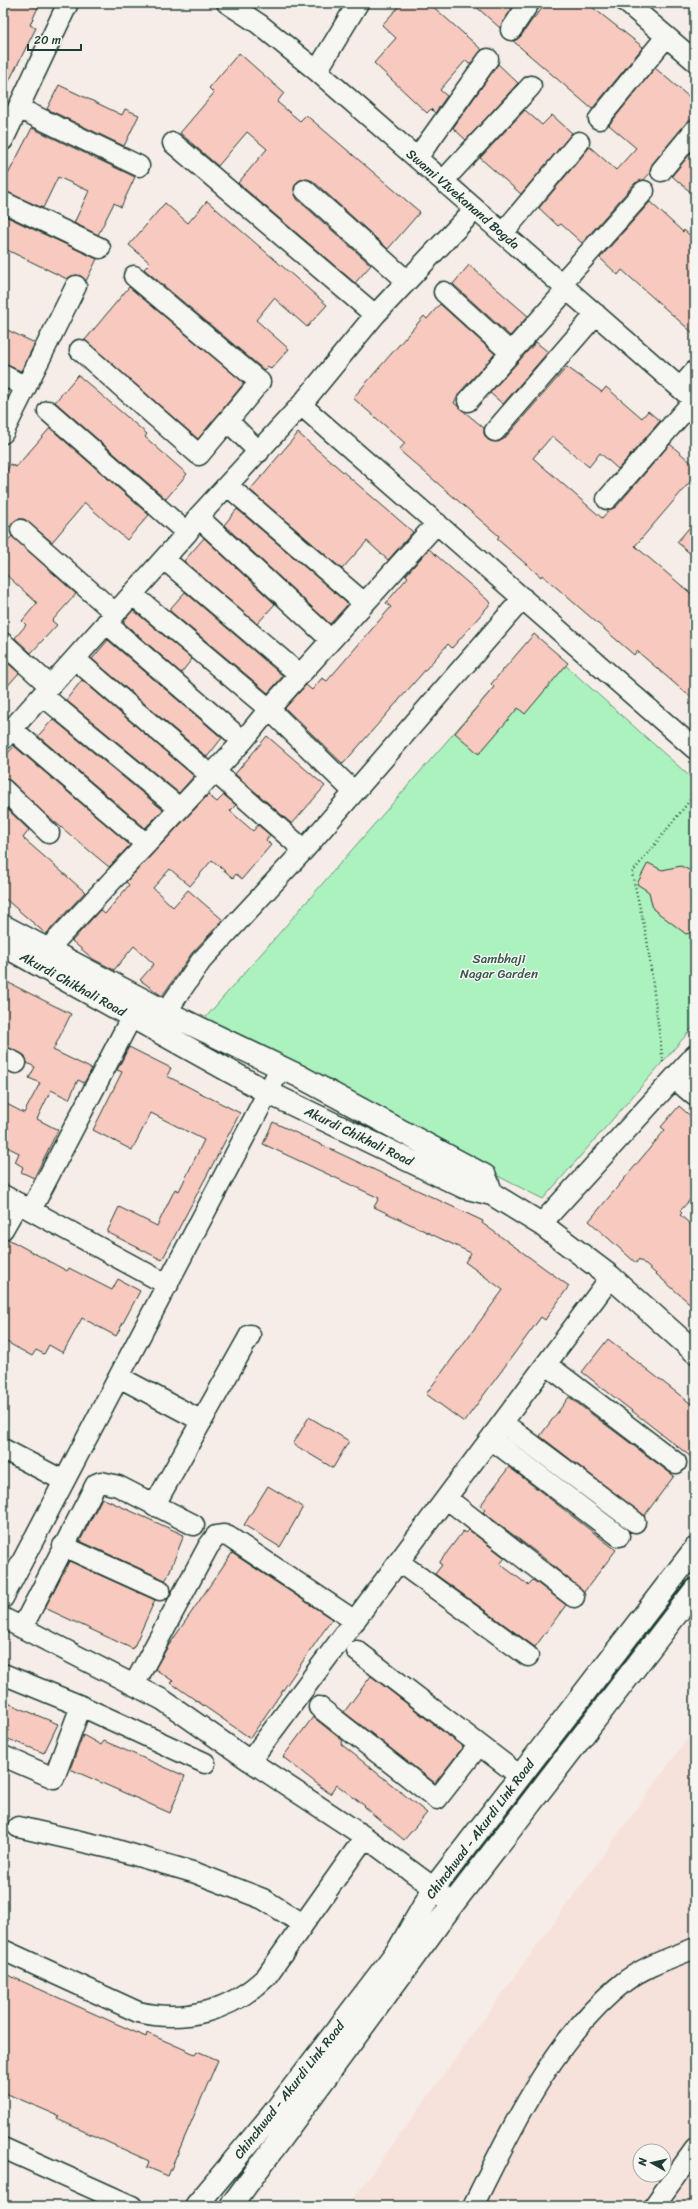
<svg xmlns="http://www.w3.org/2000/svg" width="698" height="2209" viewBox="0 0 698 2209" font-family="Sriracha,sans-serif">
  <style>
    .built { fill: #f7e2db; fill-rule: evenodd }
    .green { fill: #abf2be; stroke: #659879 }
    .building { fill: #f8c9be; stroke: #1f3d34 }
    .lines { fill: none; stroke-linecap: round; stroke-linejoin: round }
    .minor-casing { stroke: #1f3d34; stroke-width: 23 }
    .major-casing { stroke: #1f3d34; stroke-width: 25 }
    .path { stroke: #1f3d34; stroke-width: 2.5; stroke-dasharray: 1 3; stroke-linecap: butt }
    .minor { stroke: #f6f6f2; stroke-width: 20 }
    .major { stroke: #f6f6f2; stroke-width: 22 }
    .labels { text-anchor: middle; dominant-baseline: central; stroke-width: 3; stroke-linejoin: round; paint-order: stroke }
    .street-label { font-size: 13px; fill: #1f3d34; stroke: #f6f6f2 }
    .park-label { font-size: 13px; fill: #345849; stroke: #f6f6f2 }
  </style>
  <rect width="100%" height="100%" fill="#f6ede8"/>
  <filter id="ink" filterUnits="userSpaceOnUse"><feTurbulence type="fractalNoise" baseFrequency=".025" numOctaves="2"/><feDisplacementMap in="SourceGraphic" scale="8" xChannelSelector="R" yChannelSelector="G"/><feConvolveMatrix kernelMatrix="1 2 1 2 8 2 1 2 1" color-interpolation-filters="sRGB"/></filter>
  <g filter="url(#ink)">
    <path class="built" d="M695 1728V2206H348ZM640 2151H664V2175H640Z"/>
    <path class="green" d="M536 639 695 781V1025L543 1199 199 1025Z"/>
    <path class="building" d="M8 3H40L30 25 36 28 3 93V12Z
      M402 3H429L482 50 470 64 466 60 440 90 447 96 435 113 431 109 427 113 374 63 396 38 382 25Z
      M472 3H512L514 5 500 28Z
      M547 3H587L643 47 592 109 513 41 521 36 532 20Z
      M239 53 284 93 277 102 300 121 306 115 420 212 388 249 313 181 307 179 297 182 294 188 297 199 371 265 355 283 238 183 267 149 247 132 218 166 180 133 214 93 209 88Z
      M498 64 518 83 466 140 453 128Z
      M655 68 695 102V119L686 123 652 164 650 173 644 180 635 183 582 243 561 224 558 226 539 208 589 148 590 147 616 170 636 148 609 125Z
      M59 85 122 115 125 109 139 115 124 146 47 109Z
      M525 110 542 125 552 115 572 133 521 194 480 158Z
      M32 128 135 177 121 207 114 203 98 235 74 223 89 191 58 177 43 208 3 191V184Z
      M695 148V196L672 176Z
      M207 201 327 305 307 327 274 298 256 320 289 349 271 369 268 366 264 370 144 269 150 263 129 245 165 203 188 223Z
      M650 202 683 232 684 230 695 240V335L622 270 618 275 600 258Z
      M3 215 97 259 86 281 81 276 76 275 67 279 3 248Z
      M469 265 528 316 510 336 453 284Z
      M129 287 244 383 198 439 85 340Z
      M440 304 495 354 459 393 454 403 484 428V434L488 440 498 442 504 439 567 367 602 392 606 387 642 418 648 411 660 421 618 469 600 453 589 467 552 436 533 458 602 518 609 510 616 507 670 444 695 466V476L635 546 695 597V701L637 651 634 655 542 575 541 577 497 539 499 536 399 450 405 443 353 398 424 316 427 319Z
      M3 328 35 343 21 371 3 364Z
      M536 342 548 352 503 404 490 393Z
      M78 375 147 434 145 437 187 474 166 499 55 402Z
      M50 428 149 515 127 540 85 503 52 542 24 519H17L10 527 3 523V479L10 464 16 467Z
      M298 433 413 532 388 560 367 541 342 569 250 490Z
      M237 509 348 604 330 624 224 525Z
      M695 521V558L677 542Z
      M12 536 76 594 52 621 57 625 31 653 15 638 26 625 22 621 37 603 3 572V546Z
      M204 538 275 604 257 624 184 561Z
      M429 549 491 603 452 648 448 644 343 764 285 708 306 685 312 690 322 678 327 681 391 607 386 603 408 577 406 575Z
      M185 592 283 676 268 693 169 610Z
      M133 610 192 659 181 673 123 622Z
      M534 634 568 663 525 714 518 708 479 754 455 733 494 687 491 684Z
      M108 640 222 738 207 757 92 659Z
      M3 659 19 673 3 691Z
      M82 680 194 776 179 793 66 700Z
      M53 719 163 810 145 828 38 736Z
      M267 736 325 786 292 824 235 774Z
      M14 746 130 845 109 867 44 813 11 781 3 778V759Z
      M208 795 217 802 224 795 236 805 230 811 253 831 258 825 270 835 266 840 271 845 242 879 236 874 233 878 212 860 190 886 170 869 153 888 173 907 188 890 223 920 192 953 162 996 140 980 154 964 134 946 114 970 93 959 72 941 100 910 105 914 129 885 126 882Z
      M3 805 29 830 23 838 85 892 46 934 3 897Z
      M648 863 662 870 681 866 695 873V931L686 934 653 909 649 892 637 884Z
      M3 980 71 1014 53 1050 92 1069 84 1083 78 1080 69 1099 51 1090 37 1119 58 1130 34 1178 21 1172 23 1167 15 1162 19 1153 3 1145V1102L24 1113 40 1083 29 1078 35 1067 27 1063 25 1056 3 1046Z
      M129 1047 171 1068 167 1076 240 1113 162 1260 107 1232 119 1207 157 1226 175 1189 179 1191 204 1140 151 1113 132 1150 93 1130 122 1072 117 1070Z
      M679 1106 695 1120V1194L680 1211 682 1213 680 1215 695 1228V1308L639 1259 636 1263 589 1221 665 1130 661 1127Z
      M273 1122 483 1221 482 1223 569 1286 545 1320 541 1317 464 1422 426 1394 503 1290 465 1262 471 1253 374 1207 379 1198 263 1144Z
      M8 1239 67 1271 69 1268 112 1290 118 1279 140 1291 116 1336 82 1318 63 1353 49 1345 44 1354 36 1350 32 1356 3 1340V1240Z
      M608 1339 695 1407V1460L582 1372Z
      M569 1397 674 1476 644 1516 540 1436Z
      M309 1417 349 1441 333 1468 293 1444Z
      M509 1467 616 1550 584 1592 545 1559 483 1512 485 1510 480 1506Z
      M268 1486 303 1507 280 1547 244 1525Z
      M102 1498 184 1535 167 1578 165 1580 80 1541Z
      M469 1530 505 1558 500 1564 528 1585 533 1580 566 1605 535 1647 435 1574 442 1565 439 1563 463 1531 466 1533Z
      M232 1553 332 1619 250 1738 171 1683 173 1681 155 1669 167 1648Z
      M69 1561 155 1600 133 1649 45 1608Z
      M371 1676 463 1747 435 1783 344 1712Z
      M3 1701 58 1724 44 1753 3 1737Z
      M313 1717 343 1741 341 1744 427 1813 404 1840 364 1807 365 1806 337 1785 330 1794 283 1757Z
      M83 1735 101 1745 104 1741 185 1776 170 1813 70 1769Z
      M8 1975 146 2037 147 2033 195 2054 197 2051 218 2060 168 2176 147 2167 149 2161 57 2119 59 2116 3 2092V1987Z"/>
    <g class="lines">
      <g class="minor-casing">
        <path id="minor" d="M227 3 259 24 317 71 695 401
          M627 3 695 61
          M511 30 529 3
          M317 71 358 3
          M18 108 139 166
          M599 119 666 37
          M3 140 68 3
          M173 143 375 315
          M417 158 488 59
          M661 171 695 130
          M443 181 531 86
          M305 190 407 281
          M3 202 100 248
          M503 233 579 142
          M561 284 644 191
          M444 292 511 353
          M80 350 199 455 260 382 134 276
          M3 375 26 387
          M680 388 695 371
          M468 401 567 289
          M301 405 695 749
          M48 411 187 533
          M229 422 259 452
          M495 431 596 314
          M3 433 76 286
          M228 486 364 603
          M607 499 694 400
          M198 517 331 640
          M21 530 115 613
          M164 559 300 675
          M132 594 269 709 354 792
          M106 623 243 741
          M3 643 50 686
          M75 659 210 775
          M42 695 179 808
          M12 729 146 844
          M3 739 187 533 198 517 301 405 375 315 475 209
          M214 771 304 850
          M3 789 49 833
          M48 949 243 741 269 709 437 523
          M162 1028 166 1012 201 961 304 850 523 598
          M3 1057 16 1063
          M674 1078 695 1096
          M3 1195 168 1285
          M31 1210 132 1016
          M541 1224 695 1055
          M3 1229 18 1203
          M546 1364 676 1463
          M119 1377 202 1421
          M503 1423 635 1522
          M491 1439 619 1536
          M3 1449 64 1481
          M446 1498 574 1597
          M154 1506 250 1335
          M63 1546 160 1590
          M399 1562 528 1656
          M3 1598 281 1067
          M3 1618 163 1700 250 1761 365 1837 434 1888 452 1905
          M22 1628 96 1484 101 1482 118 1486 194 1525
          M357 1651 520 1776
          M3 1674 81 1706 205 1763
          M134 1685 208 1547 216 1536 224 1535 229 1537 355 1621
          M319 1707 437 1799 479 1745
          M3 1756 54 1778 81 1706
          M250 1761 611 1277
          M18 1827 110 1848 196 1873 263 1899 303 1924
          M3 1950 138 2012C185 2023 231 2011 266 1977L365 1837
          M3 2148 132 2206
          M473 2206C512 2128 554 2037 624 1982 645 1966 671 1958 695 1948
          M654 2206 695 2149"/>
      </g>
      <g class="major-casing">
        <path id="major" d="M3 926 166 1012 299 1076 485 1176 492 1194
          M3 945 267 1092 464 1187 492 1194 541 1224 611 1277 695 1352
          M196 2206 272 2115 399 1949 434 1888 695 1549
          M231 2206 452 1905 695 1590"/>
      </g>
      <path class="path" d="M663 1062 647 939 632 873 695 794"/>
      <use href="#minor" class="minor"/>
      <use href="#major" class="major"/>
    </g>
  </g>
  <g class="labels">
    <g class="street-label">
      <text transform="translate(463 199) rotate(41)">Swami VIvekanand Bogda</text>
      <text transform="translate(73 984) rotate(29)">Akurdi Chikhali Road</text>
      <text transform="translate(359 1136) rotate(26)">Akurdi Chikhali Road</text>
      <text transform="translate(480 1829) rotate(-53)">Chinchwad - Akurdi Link Road</text>
      <text transform="translate(289 2090) rotate(-52)">Chinchwad - Akurdi Link Road</text>
    </g>
    <g class="park-label">
      <text x="499" y="958">Sambhaji<tspan x="499" dy="15">Nagar Garden</tspan></text>
    </g>
  </g>
  <rect width="698" height="2209" fill="none" stroke="#f6f6f2" stroke-width="16"/>
  <rect x="8" y="8" width="682" height="2193" fill="none" stroke="#1f3d34" stroke-width="1.5" filter="url(#ink)"/>
  <g transform="translate(652 2163) rotate(278)"><circle r="19" fill="#f6f6f2" stroke="#a0aca6"/>
  <path d="M0-3L7 15L0 10L-7 15Z" fill="#1f3d34"/>
  <text y="-6" font-size="11" font-weight="bold" text-anchor="middle" fill="#1f3d34">N</text>
  </g>
  <path d="M28 44v6h53v-6" fill="none" stroke="#1f3d34" stroke-width="2"/>
  <text x="34" y="44" font-size="12" fill="#1f3d34" stroke="#f6f6f2" stroke-width="3" paint-order="stroke">20 m</text>
</svg>
